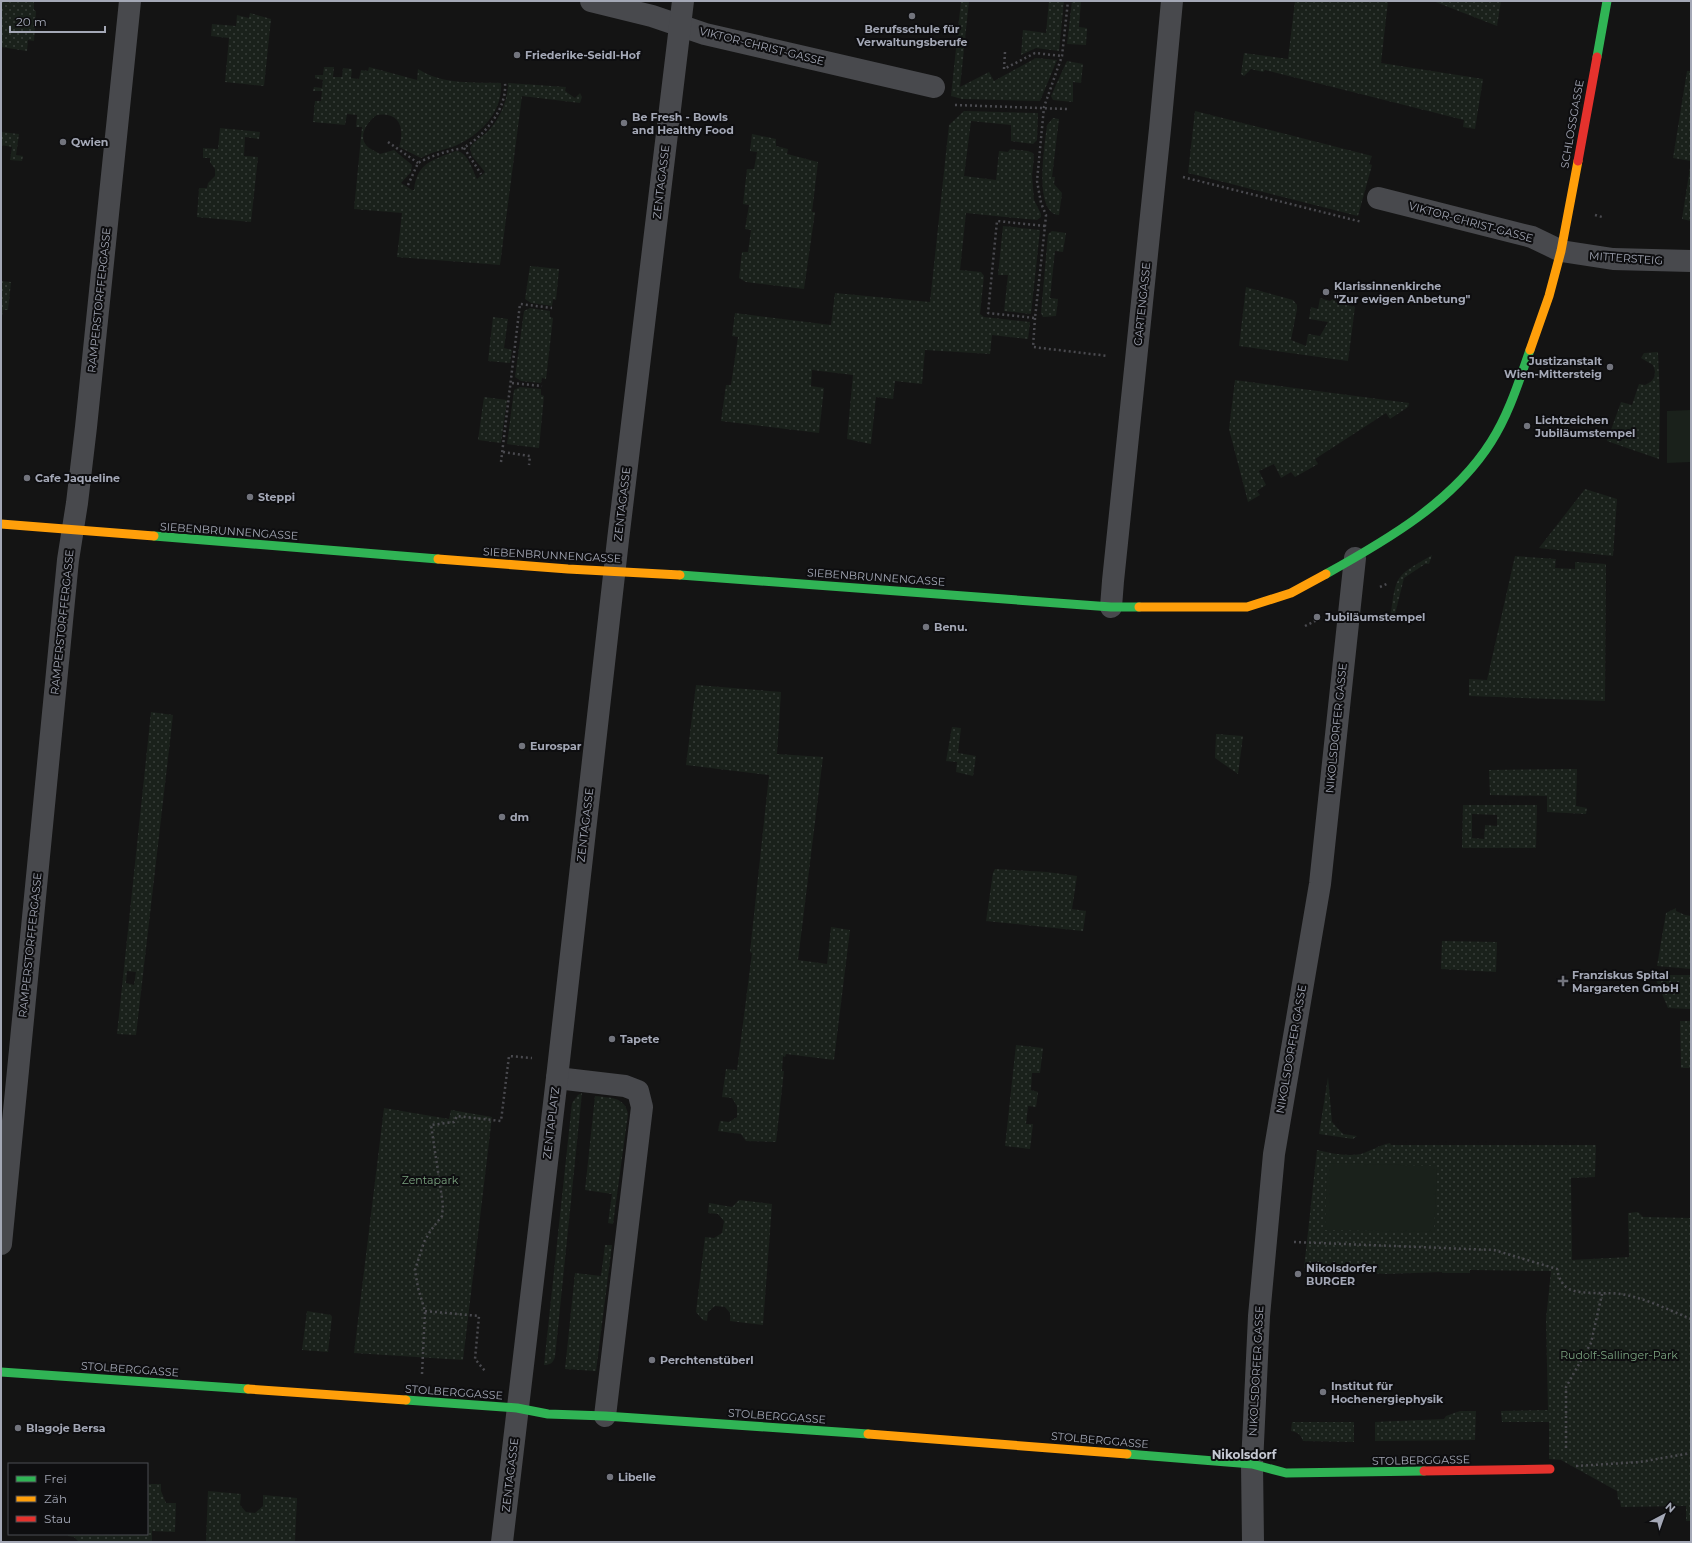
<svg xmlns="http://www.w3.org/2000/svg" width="1692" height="1543" font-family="Montserrat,sans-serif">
<defs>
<pattern id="green-dots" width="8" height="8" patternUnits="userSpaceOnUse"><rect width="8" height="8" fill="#1a211b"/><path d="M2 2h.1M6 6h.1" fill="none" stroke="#383e3a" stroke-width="1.8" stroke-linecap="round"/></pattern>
</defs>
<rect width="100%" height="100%" fill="#141414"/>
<g fill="url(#green-dots)" fill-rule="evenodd">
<polygon points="1,1 34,1 34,10 36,11 34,41 28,40 27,51 1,47"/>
<polygon points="961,1 969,1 960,87 989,72 994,81 1036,58 1057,60 1040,101 962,99 951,96"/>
<polygon points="1049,1 1064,1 1059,51 1036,48 1021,55 1023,30 1046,33"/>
<polygon points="1072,1 1081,1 1079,27 1087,28 1086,45 1067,44"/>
<polygon points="1295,1 1388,1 1381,63 1483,79 1475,129 1463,127 1464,120 1265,70 1263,72 1251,69 1244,76 1241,74 1244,53 1288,59"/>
<polygon points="1433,1 1501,1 1497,26"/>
<polygon points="250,13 271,19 264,86 225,82 229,38 211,36 212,24 236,26 237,15 249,18"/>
<polygon points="1067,61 1083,64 1081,83 1073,82 1073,102 1053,100 1051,96 1065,65"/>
<path d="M324,67H334L333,77H342L343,68L352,69L351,78L359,79L361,70L368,71L369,67L417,80L418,69C443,85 473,82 501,83C503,111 481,135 455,146C444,150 431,152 421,158L399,147C405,129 400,111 377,115C368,121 358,135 366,145C369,149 376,151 380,154L394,150L412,165L411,172L401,183L412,190H414C417,162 433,160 456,151C468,152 472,169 477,179L485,172L472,156L470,148C473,142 480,138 486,133C499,121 508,101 508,83L566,87L565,91L575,98L580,93L582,97L580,103L522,96L500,265L397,257L402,213L354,209L362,127H356L357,115L347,114L345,125L313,122L315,101H321L322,91H313L314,87L322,88L323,80L315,78V75H323Z"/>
<polygon points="1687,71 1691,71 1691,221 1682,219 1691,161 1673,158"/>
<polygon points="964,111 1038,113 1037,140 1033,144 1011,141 1011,125 971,121 964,176 996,180 999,151 1008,152 1010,149 1028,151 1033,153 1034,157 1032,176 1034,200 1041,214 1041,217 1037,220 966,213 960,270 981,272 984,276 980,314 984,317 1030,322 1028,339 992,335 990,354 925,350 922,384 895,381 893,399 876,397 871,444 847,439 853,375 812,370 811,386 824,388 819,433 721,421 726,385 731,385 738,337 732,336 735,313 831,325 835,293 930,302 949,125"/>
<polygon points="1195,111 1372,156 1369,164 1372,165 1358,216 1188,173"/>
<path d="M1053,118L1059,119L1052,177H1055L1054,184L1062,193L1059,215C1033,214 1045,143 1047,125Z"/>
<polygon points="220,128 260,132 259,139 245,137 244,156 258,157 251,222 197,217 199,188 207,188 208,183 215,176 215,169 210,162 210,158 203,158 203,148 218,149"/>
<polygon points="1,132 19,134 16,155 23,156 22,161 10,160 12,147 1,145"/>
<polygon points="752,134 776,139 776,146 788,149 787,154 818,162 812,212 815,212 804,289 746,282 739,278 742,252 748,252 751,230 745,229 749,205 743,204 747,169 754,169 757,152 750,151"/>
<polygon points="1003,226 1040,230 1031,314 1004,311 1008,275 998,275"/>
<polygon points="1052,231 1066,233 1063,252 1055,251 1050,298 1058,299 1056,316 1043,317 1041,313 1048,234"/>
<polygon points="530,266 559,269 556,300 553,299 552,306 531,303 525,299"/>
<polygon points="1,281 11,282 8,310 3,310 2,316 1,316"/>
<polygon points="1246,287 1293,300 1297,305 1297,309 1291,340 1306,346 1308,334 1320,336 1328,322 1309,319 1311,307 1318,309 1320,298 1330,301 1336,297 1335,302 1355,307 1348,361 1239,346"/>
<polygon points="530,308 550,311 550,317 553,318 546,379 542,378 541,383 521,381 515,377 524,311"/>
<polygon points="493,317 508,319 504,348 512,350 510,363 488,361"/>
<path d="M1658,352L1660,399L1659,459L1607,441L1621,402L1632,405L1639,384L1645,385C1655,381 1657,374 1653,365L1641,358L1644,353Z"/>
<polygon points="1235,380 1409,403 1408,407 1390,419 1386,413 1315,459 1318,464 1295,477 1291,472 1281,478 1274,464 1259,471 1266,485 1257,491 1260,495 1248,502 1229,429"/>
<polygon points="520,387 541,389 541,395 544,396 539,448 507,444 514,390"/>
<polygon points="484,397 507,400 501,443 478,440"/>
<polygon points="1585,489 1617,499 1613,556 1539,548"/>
<path d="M1432,555L1429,564H1425L1404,578L1395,614H1391C1396,573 1397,576 1432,555Z"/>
<polygon points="1515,556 1556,559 1555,568 1575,569 1575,562 1606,564 1605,701 1469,696 1469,679 1487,680"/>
<polygon points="696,685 781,692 777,754 823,757 798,960 827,964 831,927 850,930 834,1060 786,1054 785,1057 783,1056 782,1071 784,1071 776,1142 746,1141 741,1134 718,1131 720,1121 729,1122 737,1117 737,1106 732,1098 722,1097 726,1069 737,1070 752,953 750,952 769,775 686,765"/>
<path d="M151,712L173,715L136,1035L117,1034ZM127,971L136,972L134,985L126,983Z"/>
<polygon points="952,727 961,728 958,753 976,756 973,776 956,772 957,762 946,761"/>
<polygon points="1216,734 1243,736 1238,774 1215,758"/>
<polygon points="1577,769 1576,806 1587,808 1586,814 1547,812 1547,796 1490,795 1489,770"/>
<path d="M1463,805H1537L1536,848H1462ZM1472,814L1497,815V826L1485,825L1484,839L1472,838Z"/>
<polygon points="995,869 1047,872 1077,876 1072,909 1086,911 1083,931 986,921 993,873"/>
<polygon points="1676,908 1676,911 1685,915 1691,916 1691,969 1657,966 1666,913"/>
<polygon points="1442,941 1497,942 1496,972 1441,969"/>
<polygon points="1654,975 1691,975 1691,1009 1668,1008"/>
<polygon points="1680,1021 1691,1021 1691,1068 1681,1068"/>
<polygon points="1016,1045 1043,1048 1040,1073 1032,1073 1031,1090 1038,1092 1036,1107 1028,1106 1026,1124 1033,1124 1030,1149 1005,1146"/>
<polygon points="1328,1077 1332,1122 1343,1134 1357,1136 1353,1139 1319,1134"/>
<path d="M582,1093L555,1357C553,1363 550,1365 544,1365L572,1103L578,1095Z"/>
<path d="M595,1096C609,1098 625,1096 628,1114L613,1224L608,1223L612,1194L585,1190Z"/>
<polygon points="384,1108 449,1119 451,1110 492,1117 463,1360 354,1353"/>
<path d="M1390,1143L1391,1145H1596L1595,1177L1571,1178L1572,1260L1629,1257L1628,1213L1638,1212L1643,1217L1691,1218V1521H1686V1506L1621,1507L1620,1500H1618L1617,1491L1561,1460L1549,1459V1422H1502L1501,1411L1548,1410L1546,1319L1551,1271L1470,1270V1273H1442V1272L1386,1274L1304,1268L1317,1150C1331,1153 1346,1157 1361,1154C1371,1151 1379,1145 1390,1143Z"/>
<polygon points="739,1200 772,1204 763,1325 730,1321 730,1313 725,1307 715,1306 708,1312 707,1321 703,1320 696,1312 705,1237 714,1238 722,1233 724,1221 718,1214 708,1213 709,1203 732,1207"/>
<polygon points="605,1245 612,1245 596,1371 565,1369 575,1273 601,1276"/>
<polygon points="307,1311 331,1315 332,1317 328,1352 302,1350"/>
<polygon points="1460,1411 1476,1411 1475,1440 1375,1441 1375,1422 1444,1419 1446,1416"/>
<path d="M1292,1422H1354V1442L1303,1441C1301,1435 1298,1432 1291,1431Z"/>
<polygon points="147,1484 161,1484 161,1491 166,1503 176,1503 175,1532 152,1531 152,1542 79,1542 74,1537 68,1536 68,1534 147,1534"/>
<polygon points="208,1491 241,1494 240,1505 246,1512 255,1513 263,1506 263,1495 297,1498 295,1542 206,1542"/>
</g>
<g fill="#1a211b">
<polygon points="1691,410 1691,462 1667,463 1667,411"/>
<polygon points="1327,1163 1437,1166 1434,1232 1325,1230"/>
</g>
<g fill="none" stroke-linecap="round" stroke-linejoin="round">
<g stroke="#4a4a4f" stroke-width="2.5" stroke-dasharray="2 3" stroke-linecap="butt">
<polyline points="1005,52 1004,69 1035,53 1062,56"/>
<polyline points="955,105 1067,109"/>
<polyline points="388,142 418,163"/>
<polyline points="464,148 481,174"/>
<polyline points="1183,177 1362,222"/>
<path d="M408,185L418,163C429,157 441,153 453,150C457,149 462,149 465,147C486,134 507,108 505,83"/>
<polyline points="1595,215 1602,217"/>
<polyline points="1045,226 997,221 988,313 1035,318 1045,226 1046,215 1041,203 1037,181 1044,107 1062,56 1068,1"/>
<polyline points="1035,318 1033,347 1108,356"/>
<polyline points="512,383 542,386"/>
<polyline points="503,452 530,456 529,465"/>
<polyline points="501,462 520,304 552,308"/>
<polyline points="1380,587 1389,583"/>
<polyline points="1305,626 1321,618"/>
<path d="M1294,1242L1494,1250L1557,1269C1559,1278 1561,1284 1569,1289C1581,1295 1608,1292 1621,1294C1645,1298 1669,1310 1691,1319"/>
<polyline points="425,1311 479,1316 475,1359 485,1371"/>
<polyline points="422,1374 425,1311 418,1288 415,1270 424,1242 431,1230 442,1216 443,1205 431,1125 454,1122 457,1116 501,1121 509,1056 532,1058"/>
<polyline points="1566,1448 1566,1387 1591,1343 1602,1294"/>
<polyline points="1576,1466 1640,1462 1691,1453"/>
</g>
<g stroke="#48494d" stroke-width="22">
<polyline points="591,1 652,16 705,34 934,87"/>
<polyline points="1378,198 1532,237 1561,251 1613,259 1691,261"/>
<polyline points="1111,607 1113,581 1160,129 1172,1"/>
<polyline points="557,1078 625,1086 638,1091 642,1107 605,1416"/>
<polyline points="1,1244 68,560 77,503 86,427 130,1"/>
<polyline points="502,1542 557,1078 618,540 683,1"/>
<polyline points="1253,1542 1252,1464 1259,1316 1274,1154 1320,884 1355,558"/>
</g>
<g stroke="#30b455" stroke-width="9">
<polyline points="1597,57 1607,1"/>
<polyline points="154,536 438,559"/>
<path d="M1326,574C1387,540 1453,502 1491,442C1509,414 1519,381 1530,350"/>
<polyline points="680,575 1111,607 1139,607"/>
<polyline points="1,1372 248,1389"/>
<polyline points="406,1400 517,1408 548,1414 605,1416 868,1434"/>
<polyline points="1127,1454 1252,1464 1286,1473 1424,1471"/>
</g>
<g stroke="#ff9f0a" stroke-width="9">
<polyline points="1530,350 1549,296 1561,251 1578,161"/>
<polyline points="1,524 154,536"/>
<polyline points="438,559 568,569 680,575"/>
<polyline points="1139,607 1247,607 1291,593 1326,574"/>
<polyline points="248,1389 406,1400"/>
<polyline points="868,1434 1127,1454"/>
</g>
<g stroke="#e5322d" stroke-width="9">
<polyline points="1578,161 1597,57"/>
<polyline points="1424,1471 1550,1469"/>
</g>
</g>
<g fill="#72747d" stroke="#0e0e10" stroke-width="1.5">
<circle cx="912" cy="16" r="4"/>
<circle cx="517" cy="55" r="4"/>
<circle cx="624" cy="123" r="4"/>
<circle cx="63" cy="142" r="4"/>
<circle cx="1326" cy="292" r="4"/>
<circle cx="1610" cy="367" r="4"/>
<circle cx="1527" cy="426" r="4"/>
<circle cx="27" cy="478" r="4"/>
<circle cx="250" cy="497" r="4"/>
<circle cx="1317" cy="617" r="4"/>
<circle cx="926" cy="627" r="4"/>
<circle cx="522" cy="746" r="4"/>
<circle cx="502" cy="817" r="4"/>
<path d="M1561 975h4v4h4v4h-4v4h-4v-4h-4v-4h4z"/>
<circle cx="612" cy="1039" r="4"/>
<circle cx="1298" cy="1274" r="4"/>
<circle cx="652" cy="1360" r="4"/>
<circle cx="1323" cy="1392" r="4"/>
<circle cx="18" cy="1428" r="4"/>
<circle cx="610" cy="1477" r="4"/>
</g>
<g text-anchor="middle" stroke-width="4" stroke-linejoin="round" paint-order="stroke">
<g font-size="11" font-weight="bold" fill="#a4a8b6" stroke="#0e0e10" text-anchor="start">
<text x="912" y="33" text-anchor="middle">Berufsschule für<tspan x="912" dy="13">Verwaltungsberufe</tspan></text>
<text x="525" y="59">Friederike-Seidl-Hof</text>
<text x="632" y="121">Be Fresh - Bowls<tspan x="632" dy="13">and Healthy Food</tspan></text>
<text x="71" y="146">Qwien</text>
<text x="1334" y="290">Klarissinnenkirche<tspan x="1334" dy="13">"Zur ewigen Anbetung"</tspan></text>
<text x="1602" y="365" text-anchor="end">Justizanstalt<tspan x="1602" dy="13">Wien-Mittersteig</tspan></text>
<text x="1535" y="424">Lichtzeichen<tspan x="1535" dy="13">Jubiläumstempel</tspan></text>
<text x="35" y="482">Cafe Jaqueline</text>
<text x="258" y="501">Steppi</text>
<text x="1325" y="621">Jubiläumstempel</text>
<text x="934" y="631">Benu.</text>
<text x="530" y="750">Eurospar</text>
<text x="510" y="821">dm</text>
<text x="1572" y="979">Franziskus Spital<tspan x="1572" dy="13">Margareten GmbH</tspan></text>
<text x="620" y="1043">Tapete</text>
<text x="1306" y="1272">Nikolsdorfer<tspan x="1306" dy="13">BURGER</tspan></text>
<text x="660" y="1364">Perchtenstüberl</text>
<text x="1331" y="1390">Institut für<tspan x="1331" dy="13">Hochenergiephysik</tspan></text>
<text x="26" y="1432">Blagoje Bersa</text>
<text x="618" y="1481">Libelle</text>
</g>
<g font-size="11" fill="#a4a8b6" stroke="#0e0e10">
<text transform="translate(762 46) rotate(14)" y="4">VIKTOR-CHRIST-GASSE</text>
<text transform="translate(1572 124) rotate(-80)" y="4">SCHLOSSGASSE</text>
<text transform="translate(661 182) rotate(-83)" y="4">ZENTAGASSE</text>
<text transform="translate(1471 222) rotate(15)" y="4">VIKTOR-CHRIST-GASSE</text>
<text transform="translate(1626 258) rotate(4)" y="4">MITTERSTEIG</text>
<text transform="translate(99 300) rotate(-84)" y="4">RAMPERSTORFFERGASSE</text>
<text transform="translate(1142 304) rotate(-84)" y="4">GARTENGASSE</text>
<text transform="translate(622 504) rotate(-83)" y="4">ZENTAGASSE</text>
<text transform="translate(229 531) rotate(4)" y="4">SIEBENBRUNNENGASSE</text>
<text transform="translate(552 555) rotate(3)" y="4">SIEBENBRUNNENGASSE</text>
<text transform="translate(876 577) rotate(4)" y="4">SIEBENBRUNNENGASSE</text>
<text transform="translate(62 622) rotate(-84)" y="4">RAMPERSTORFFERGASSE</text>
<text transform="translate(1336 728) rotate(-84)" y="4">NIKOLSDORFER GASSE</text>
<text transform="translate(585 825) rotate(-83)" y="4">ZENTAGASSE</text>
<text transform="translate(30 945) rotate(-84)" y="4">RAMPERSTORFFERGASSE</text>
<text transform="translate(1291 1049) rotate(-80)" y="4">NIKOLSDORFER GASSE</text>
<text transform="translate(551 1123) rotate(-83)" y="4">ZENTAPLATZ</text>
<text transform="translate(130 1369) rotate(4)" y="4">STOLBERGGASSE</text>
<text transform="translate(1256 1371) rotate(-87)" y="4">NIKOLSDORFER GASSE</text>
<text transform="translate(454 1392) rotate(4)" y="4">STOLBERGGASSE</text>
<text transform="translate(777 1416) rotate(4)" y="4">STOLBERGGASSE</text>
<text transform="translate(1100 1440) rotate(5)" y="4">STOLBERGGASSE</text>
<text transform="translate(1421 1460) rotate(-1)" y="4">STOLBERGGASSE</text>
<text transform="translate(510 1475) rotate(-83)" y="4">ZENTAGASSE</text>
</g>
<g font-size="11" fill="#7aa27f" stroke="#0e0e10">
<text x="430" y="1184">Zentapark</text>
<text x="1619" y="1359">Rudolf-Sallinger-Park</text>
</g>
<g font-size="12" font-weight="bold" fill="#c5c8d2" stroke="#0e0e10">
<text x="1244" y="1459">Nikolsdorf</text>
</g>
</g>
<rect width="1692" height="1543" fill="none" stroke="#a4a8b6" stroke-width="4"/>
<rect x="8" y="1463" width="140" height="72" fill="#0e0e10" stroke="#4a4c52"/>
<rect x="16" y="1476" width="20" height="6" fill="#30b455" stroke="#4a4c52"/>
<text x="44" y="1483" font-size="12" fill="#a4a8b6">Frei</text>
<rect x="16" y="1496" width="20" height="6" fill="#ff9f0a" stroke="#4a4c52"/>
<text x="44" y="1503" font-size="12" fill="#a4a8b6">Zäh</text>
<rect x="16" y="1516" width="20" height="6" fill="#e5322d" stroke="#4a4c52"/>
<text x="44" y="1523" font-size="12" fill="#a4a8b6">Stau</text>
<g transform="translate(1664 1515) rotate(41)" stroke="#0e0e10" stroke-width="3" paint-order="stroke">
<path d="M0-3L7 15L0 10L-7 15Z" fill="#a4a8b6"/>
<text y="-6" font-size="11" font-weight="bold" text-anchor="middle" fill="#a4a8b6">N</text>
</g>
<path d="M10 26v6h95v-6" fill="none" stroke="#a4a8b6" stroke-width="2"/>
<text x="16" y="26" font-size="12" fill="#a4a8b6" stroke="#0e0e10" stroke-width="3" paint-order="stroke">20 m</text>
</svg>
